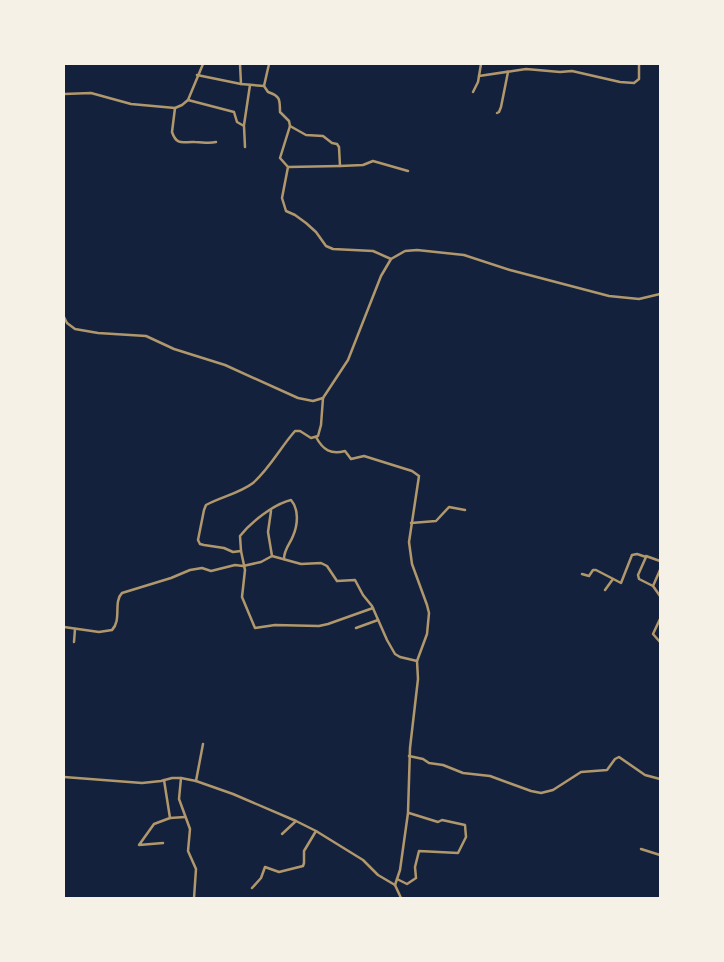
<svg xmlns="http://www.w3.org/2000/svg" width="724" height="962" font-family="'IBM Plex Serif',serif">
<rect width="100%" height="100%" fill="#14213d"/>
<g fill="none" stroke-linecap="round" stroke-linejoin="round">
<g stroke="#b1986c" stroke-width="2.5">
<polyline points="240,64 241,84"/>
<path d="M197,75L241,84L264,86L268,92C280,96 280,99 280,112L289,121L290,126L306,135L323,136L332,143L337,144L339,147L340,166L363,165L373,161L408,171"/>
<polyline points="479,76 526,69 560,72 572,71 620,82 634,83 639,79 639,64"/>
<polyline points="264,86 269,64"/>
<polyline points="473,92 478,82 481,64"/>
<polyline points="64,94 91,93 131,104 175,108 182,105 188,100 203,64"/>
<polyline points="188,100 234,112 237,122 244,126 245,147"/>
<path d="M175,108L172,132C177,147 184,141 195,142C203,142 208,144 216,142"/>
<polyline points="497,113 499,112 501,107 508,72"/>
<polyline points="244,125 250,85"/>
<polyline points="290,126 280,158 288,167 282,198 286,211 295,215 306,223 316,232 326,246 333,249 373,251 391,259"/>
<polyline points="288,167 340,166"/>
<polyline points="64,317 67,323 75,329 98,333 146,336 174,349 225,365 298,398 313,401 323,398 348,360 381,276 391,259 405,251 417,250 464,255 510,270 609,296 639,299 660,294"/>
<path d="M323,398L321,425L318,436L311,438L300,431H295C280,448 270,468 253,483C240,493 221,497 206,505L204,510L198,540L200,544L204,545L224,548L233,552L241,551L245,570L242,597L255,628L275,625L319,626L328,624L373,608"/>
<path d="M316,437C323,450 331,455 345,451L351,459L364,456L412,471L419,476L409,542L412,564L427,605L429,613L427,634L417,661L418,679L410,748L408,813L400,870L395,885"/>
<polyline points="271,511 268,532 272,556"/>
<polyline points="411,523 436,521 449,507 465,510"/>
<path d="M241,551L240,536C251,522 274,504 291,500C299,509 298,525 293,536C290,544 284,549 284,559"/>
<polyline points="646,556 660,561"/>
<polyline points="660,570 653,586 660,596"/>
<polyline points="582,574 589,576 593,570 596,570 621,583 632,555 637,554 646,557 638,575 639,579 653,586"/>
<polyline points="605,590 613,579"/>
<polyline points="660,619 653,634 660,642"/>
<path d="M64,627L99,632L112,630C122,620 113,602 122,593L171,578L190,570L202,568L211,571L235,565L243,566L261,562L272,556L301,564L321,563L327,566L337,581L355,580L363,595L372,606L387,640L395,654L400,657L417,661"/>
<polyline points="356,628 378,620"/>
<polyline points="74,642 75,629"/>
<polyline points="409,756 423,759 429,763 443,765 463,773 490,776 531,791 541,793 553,790 581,772 607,770 615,759 619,757 645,775 660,779"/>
<polyline points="64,777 142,783 161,781 172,778 181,778 196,781 233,794 296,821 316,831 363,860 378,875 395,885 401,898"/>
<polyline points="181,778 179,799 190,829 188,851 196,869 194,898"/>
<polyline points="196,781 203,744"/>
<polyline points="170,818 185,817"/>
<polyline points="282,834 296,821"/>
<polyline points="163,843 139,845 154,824 170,818 164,780"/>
<polyline points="641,849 660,855"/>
<polyline points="397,879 407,884 416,878 415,867 419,851 458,853 466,837 465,825 442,820 438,822 409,813"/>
<polyline points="252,888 261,878 265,867 279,872 303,866 304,863 304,851 316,831"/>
</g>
</g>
<rect width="724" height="962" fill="none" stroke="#f6f1e7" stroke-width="130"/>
</svg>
